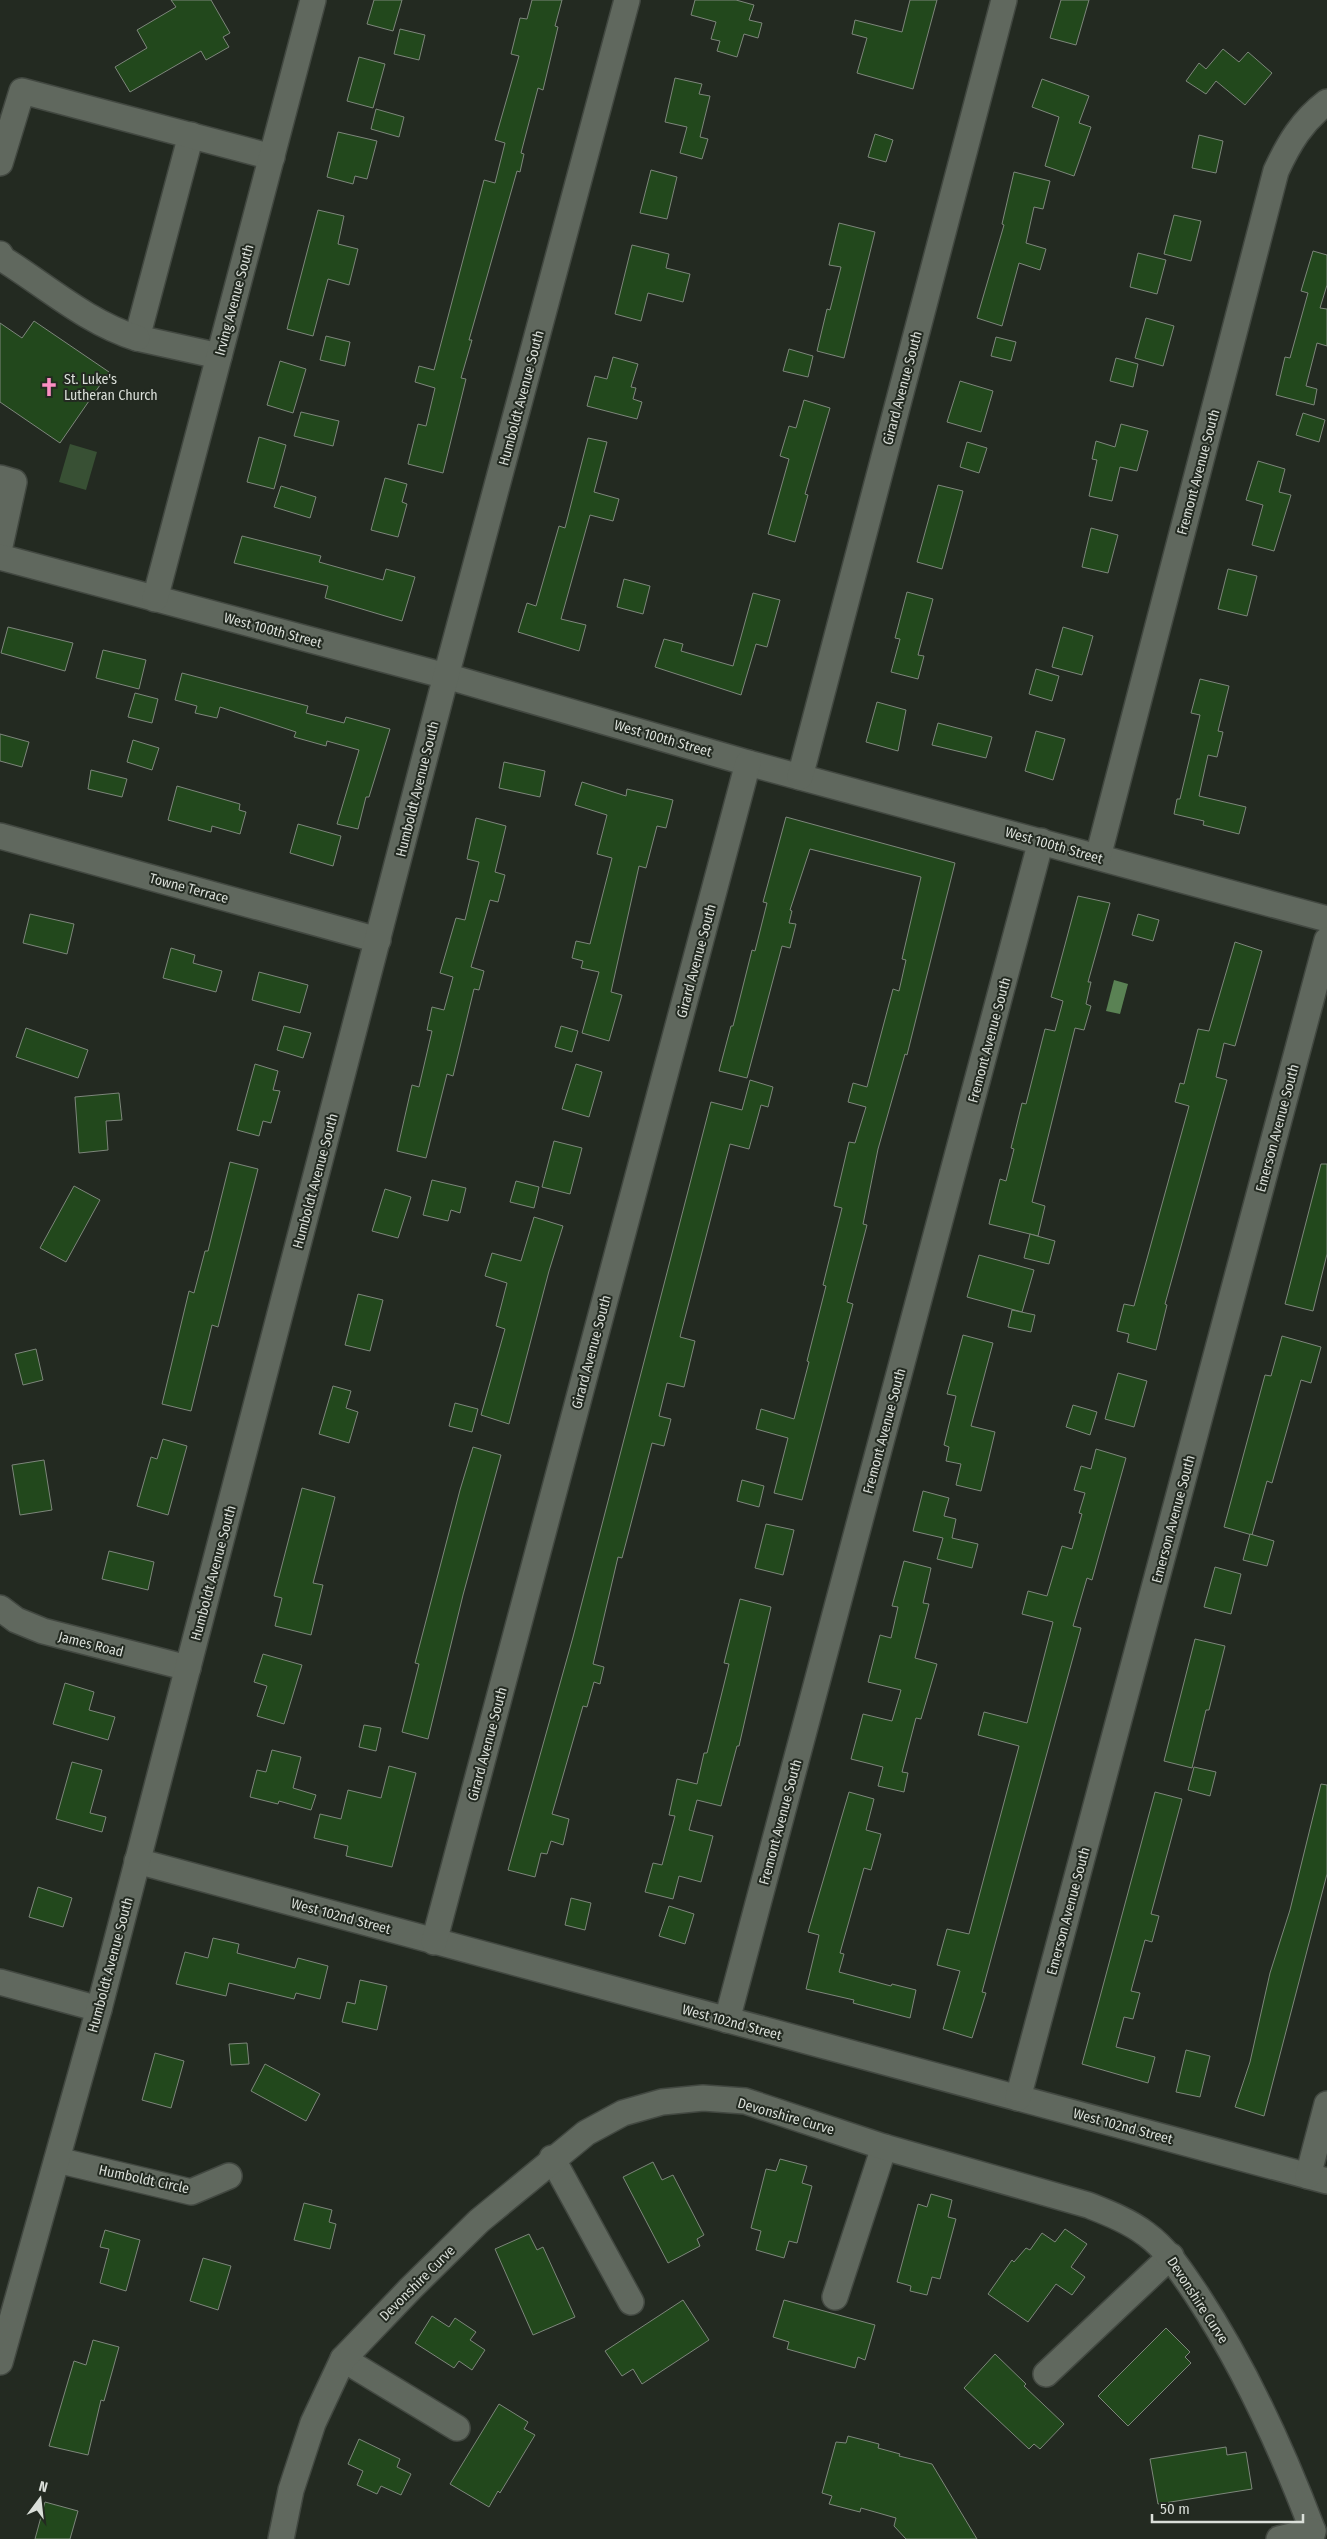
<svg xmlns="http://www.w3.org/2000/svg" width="1327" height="2539" font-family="'Fira Sans Condensed',sans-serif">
<rect width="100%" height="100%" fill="#232a21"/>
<polygon fill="#385034" points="70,444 97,452 86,490 59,482"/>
<polygon fill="#5a8254" points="1114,980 1128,984 1120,1014 1106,1011"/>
<g fill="#22481c" stroke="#7d867b">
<polygon points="171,0 211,0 230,33 223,37 229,47 206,60 201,51 130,92 115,67 147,48 137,30 176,7"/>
<polygon points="374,0 402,0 393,31 367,24"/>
<polygon points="532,0 562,0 555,26 558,27 543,90 538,88 521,153 524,154 520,172 517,171 469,340 472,340 461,378 466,379 443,473 408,464 418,424 426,426 435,388 415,382 419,366 434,370 484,180 495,183 505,143 495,140 519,56 511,54 520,18 527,19"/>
<polygon points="695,0 736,0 754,5 749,20 762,23 758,38 744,34 737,57 717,51 720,41 711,39 716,22 691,15"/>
<polygon points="910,0 937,0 913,89 857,73 867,38 852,34 855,20 902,32"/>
<polygon points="1061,0 1089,0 1076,45 1050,38"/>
<polygon points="400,29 425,35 419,60 394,54"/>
<polygon points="1223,49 1239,62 1248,52 1272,73 1245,105 1216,81 1206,94 1186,81 1199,63 1206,69"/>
<polygon points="359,57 385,64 373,108 347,101"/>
<polygon points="675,78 702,84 699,94 710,96 700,137 708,139 702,159 680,153 687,127 665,122"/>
<polygon points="1042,79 1089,96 1079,123 1091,127 1074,176 1045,166 1059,117 1032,107"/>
<polygon points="376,109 404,117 399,137 371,129"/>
<polygon points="338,132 377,141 367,179 355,176 353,184 327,177"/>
<polygon points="875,134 893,140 886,162 868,157"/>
<polygon points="1199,135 1223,141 1216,173 1192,168"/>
<polygon points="651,170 677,177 667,219 640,213"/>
<polygon points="1014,172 1050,181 1043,209 1034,207 1026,243 1046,249 1040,270 1019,263 1002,326 977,318 1004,225 1002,224"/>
<polygon points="318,210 344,216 338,244 358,249 349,285 328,279 313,336 287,329"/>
<polygon points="1174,215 1201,221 1191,261 1164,254"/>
<polygon points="839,223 875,232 844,358 817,351 827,309 830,310 841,267 829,265"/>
<polygon points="632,245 669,254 666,268 690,274 683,302 648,293 641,321 615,314"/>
<polygon points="1313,251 1327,255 1327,285 1320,308 1327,309 1327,346 1317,343 1306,386 1317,389 1314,405 1276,395 1285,357 1290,358 1308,293 1301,291"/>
<polygon points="1138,253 1166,260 1157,294 1130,287"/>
<polygon points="1146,318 1174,326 1163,366 1135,358"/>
<polygon points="34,321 109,372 60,443 0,402 0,323 22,338"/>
<polygon points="326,336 350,342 345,366 320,360"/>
<polygon points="996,337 1016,342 1011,361 991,356"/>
<polygon points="789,349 813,356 808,377 783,371"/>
<polygon points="613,357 638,364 631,387 636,388 633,399 642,402 637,419 587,406 595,376 607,379"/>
<polygon points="1116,358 1138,364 1133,387 1110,381"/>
<polygon points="280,361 306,369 293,413 267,405"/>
<polygon points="960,381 993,391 981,432 947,422"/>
<polygon points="804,400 830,408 805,494 808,495 795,542 768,534 789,459 780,456 789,426 796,428"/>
<polygon points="301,412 339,421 333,446 294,436"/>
<polygon points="1303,413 1325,420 1319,442 1296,435"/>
<polygon points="1121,424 1148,431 1137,471 1120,467 1112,501 1089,496 1097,460 1092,459 1096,441 1115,447"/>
<polygon points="259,437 286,445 274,489 247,482"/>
<polygon points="588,438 607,442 594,492 619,499 613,521 590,515 561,619 586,625 579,651 518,632 527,603 536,606 559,526 565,528"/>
<polygon points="967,442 987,448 979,473 960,467"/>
<polygon points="1258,461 1285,469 1279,492 1291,495 1274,551 1252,545 1263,505 1246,500"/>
<polygon points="385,478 407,484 402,502 407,504 398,537 371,530"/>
<polygon points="938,485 963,491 942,569 917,562"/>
<polygon points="281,486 316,497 310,518 274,507"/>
<polygon points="1091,528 1118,535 1108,573 1082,567"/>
<polygon points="242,536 321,556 319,562 383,580 386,569 415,577 402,621 325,598 328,586 234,563"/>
<polygon points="1228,569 1257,576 1247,616 1218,609"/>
<polygon points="624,579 650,586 643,614 617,607"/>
<polygon points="907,592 933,599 918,655 924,656 918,679 891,672 900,639 895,638"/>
<polygon points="753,593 780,600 767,647 756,644 741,695 655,667 664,639 683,644 681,651 733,666"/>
<polygon points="8,627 73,643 65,671 1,653"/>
<polygon points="1063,627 1093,636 1082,675 1052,667"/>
<polygon points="103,650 146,660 139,689 96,678"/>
<polygon points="1036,669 1059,676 1052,701 1029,694"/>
<polygon points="182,673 308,706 306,713 344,723 346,717 390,729 369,797 366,797 358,829 337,824 359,750 327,741 326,746 294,737 296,732 220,707 217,718 195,713 197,706 175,700"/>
<polygon points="1200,679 1229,686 1218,731 1223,732 1217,757 1208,755 1199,796 1246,807 1239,834 1203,825 1204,821 1174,814 1177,799 1180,799 1200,715 1191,713"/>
<polygon points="135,693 158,699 152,723 128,717"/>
<polygon points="877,702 906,710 898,751 866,742"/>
<polygon points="938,723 992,737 986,758 932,745"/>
<polygon points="1036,731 1065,739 1053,780 1025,771"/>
<polygon points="0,734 29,742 22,767 0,761"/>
<polygon points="133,740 159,748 152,770 127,762"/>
<polygon points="504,762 545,771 540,797 499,788"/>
<polygon points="91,770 127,779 122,797 88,789"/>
<polygon points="582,782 626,796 627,789 673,800 666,828 657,826 646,868 639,866 611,992 622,995 609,1041 582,1033 599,972 581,968 583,961 572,958 576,941 590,944 612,858 597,854 607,815 575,805"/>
<polygon points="177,786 240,804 239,810 246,812 240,834 212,826 211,832 168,820"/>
<polygon points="786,817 955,863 907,1055 905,1054 878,1149 863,1224 867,1225 847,1302 853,1304 802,1500 774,1493 788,1438 756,1429 761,1409 794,1419 809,1362 807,1361 826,1286 823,1285 842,1208 834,1206 849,1142 855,1143 866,1107 848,1102 853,1083 867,1087 893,989 899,991 906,960 902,959 921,877 810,849 790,910 792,911 789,923 796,924 790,948 782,946 747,1078 719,1071 731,1026 733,1026 752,950 755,951 767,903 763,902"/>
<polygon points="476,818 506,826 495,872 505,875 498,902 490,900 471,967 484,971 479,990 474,989 453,1076 447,1074 426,1158 397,1151 412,1085 419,1087 432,1031 427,1030 432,1007 444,1010 453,977 440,973 456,918 465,920 479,862 467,859"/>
<polygon points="298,824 341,836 333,866 290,853"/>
<polygon points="1078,896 1110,903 1088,982 1091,982 1086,1004 1091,1006 1084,1030 1075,1028 1032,1202 1045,1206 1038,1236 989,1224 1000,1179 1006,1181 1014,1149 1011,1148 1022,1103 1026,1104 1045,1029 1055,1031 1063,1001 1051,997"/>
<polygon points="30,914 74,924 67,954 23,943"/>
<polygon points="1138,914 1159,920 1153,941 1132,935"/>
<polygon points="1235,942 1262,951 1235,1046 1224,1043 1216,1077 1227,1080 1165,1304 1167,1305 1156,1350 1127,1342 1129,1334 1117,1331 1124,1304 1134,1306 1189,1106 1175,1102 1180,1083 1184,1084 1198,1029 1209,1031"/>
<polygon points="171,948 195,955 193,963 222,971 216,992 163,978"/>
<polygon points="259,972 308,985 300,1013 252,1000"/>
<polygon points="284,1026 311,1033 303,1058 277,1050"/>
<polygon points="561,1026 578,1031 572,1052 555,1047"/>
<polygon points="26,1028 88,1050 78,1078 16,1057"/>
<polygon points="255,1064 278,1071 273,1090 280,1091 271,1123 263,1121 259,1136 237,1130"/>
<polygon points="576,1064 602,1072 589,1117 562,1109"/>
<polygon points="750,1080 773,1087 768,1107 761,1105 749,1149 730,1144 680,1337 695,1341 684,1387 667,1383 659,1416 671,1419 664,1446 652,1443 622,1558 618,1557 593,1664 604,1667 600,1684 594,1682 587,1707 583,1706 552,1814 569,1819 563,1845 551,1841 547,1854 541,1853 535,1877 508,1870 573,1637 711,1102 742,1110"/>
<polygon points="119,1093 122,1120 106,1121 108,1150 79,1153 75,1097"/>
<polygon points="554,1141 582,1148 570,1194 542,1187"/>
<polygon points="230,1162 258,1169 218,1327 212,1325 191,1411 162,1404 189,1291 194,1293 205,1251 208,1251"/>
<polygon points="1321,1164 1327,1164 1327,1254 1313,1311 1285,1304"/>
<polygon points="432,1180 466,1188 460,1213 451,1210 448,1221 423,1215"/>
<polygon points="516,1181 539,1187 534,1208 510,1202"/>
<polygon points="74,1186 100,1200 66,1262 40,1248"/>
<polygon points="385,1189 411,1197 398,1238 372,1231"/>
<polygon points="534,1217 563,1226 549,1271 509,1424 481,1415 505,1329 496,1326 507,1283 485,1276 492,1253 521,1261"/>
<polygon points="1030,1234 1055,1241 1049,1264 1024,1258"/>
<polygon points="979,1255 1034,1270 1022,1312 967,1297"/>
<polygon points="358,1294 383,1300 370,1351 345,1345"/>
<polygon points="1012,1310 1035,1315 1031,1332 1008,1327"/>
<polygon points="963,1335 993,1343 971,1426 995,1432 981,1491 956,1485 961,1464 946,1461 949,1447 944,1445 956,1396 947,1394"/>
<polygon points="1282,1336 1321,1347 1311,1383 1301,1380 1272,1483 1267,1481 1252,1535 1224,1527 1265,1375 1271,1376"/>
<polygon points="36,1349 43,1380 23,1385 15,1354"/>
<polygon points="1118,1373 1147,1381 1134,1427 1105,1419"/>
<polygon points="333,1386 351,1391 346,1408 358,1412 349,1443 319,1434"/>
<polygon points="455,1403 478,1409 472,1432 449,1426"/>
<polygon points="1073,1405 1097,1412 1090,1435 1066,1427"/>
<polygon points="163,1439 187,1446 168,1515 137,1506 151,1457 157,1459"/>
<polygon points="473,1447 501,1455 463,1595 428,1739 402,1732 419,1664 415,1663 460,1490"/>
<polygon points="1096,1449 1126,1458 1092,1580 1087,1578 1073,1626 1081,1628 982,1992 986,1993 972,2038 943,2029 960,1971 937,1965 947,1929 969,1934 1019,1746 978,1735 984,1712 1027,1723 1053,1622 1022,1614 1028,1591 1047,1596 1062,1546 1072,1549 1082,1514 1079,1513 1085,1493 1074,1490 1081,1466 1091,1469"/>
<polygon points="44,1460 52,1510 20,1515 12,1465"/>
<polygon points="742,1480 764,1486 759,1507 737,1501"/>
<polygon points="302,1488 335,1497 313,1583 323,1585 311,1635 275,1626 282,1598 274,1596"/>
<polygon points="923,1491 949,1498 944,1516 956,1519 952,1538 978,1544 972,1568 937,1559 943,1538 913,1531"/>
<polygon points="766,1524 794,1530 783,1575 755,1568"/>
<polygon points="1250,1534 1274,1541 1267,1566 1243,1560"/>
<polygon points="109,1551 154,1562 148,1590 102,1579"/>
<polygon points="904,1561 931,1568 923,1603 929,1604 915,1658 937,1664 921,1719 916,1718 902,1772 908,1773 904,1792 878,1786 883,1767 851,1759 863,1714 892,1721 901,1690 868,1682 880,1635 891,1638 898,1607 892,1606"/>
<polygon points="1215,1567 1241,1574 1231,1614 1204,1607"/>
<polygon points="740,1599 771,1607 739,1746 737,1746 721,1806 697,1800 689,1830 713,1836 701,1882 679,1876 673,1899 645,1892 653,1863 662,1865 675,1816 669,1815 677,1779 697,1784 704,1753 707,1753 729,1664 724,1663"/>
<polygon points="1195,1639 1225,1646 1209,1710 1206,1710 1192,1768 1164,1761"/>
<polygon points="263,1654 302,1665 284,1724 257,1716 267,1686 254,1682"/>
<polygon points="65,1683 94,1692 89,1710 115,1717 108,1740 53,1724"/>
<polygon points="364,1725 381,1728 376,1751 359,1747"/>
<polygon points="272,1750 301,1757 293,1788 316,1795 311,1810 279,1801 278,1804 250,1797 257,1770 266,1772"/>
<polygon points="72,1762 102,1770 90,1813 106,1817 102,1832 56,1819"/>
<polygon points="389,1766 416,1773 392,1867 346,1856 348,1846 314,1838 320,1814 341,1819 348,1790 381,1798"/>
<polygon points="1194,1767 1216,1772 1210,1796 1188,1790"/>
<polygon points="1321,1784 1327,1785 1327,1874 1264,2116 1235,2107 1250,2062 1270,1973 1290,1910"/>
<polygon points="849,1792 874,1799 866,1830 881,1834 871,1870 864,1868 840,1953 844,1954 839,1972 891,1986 892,1984 916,1990 910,2018 853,2003 854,2000 806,1989 819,1935 808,1932"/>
<polygon points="1155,1792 1182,1799 1151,1914 1159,1916 1152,1942 1145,1940 1131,1991 1140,1993 1133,2019 1124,2017 1116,2047 1155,2057 1148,2083 1082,2064"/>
<polygon points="38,1887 72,1898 63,1927 29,1917"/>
<polygon points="571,1898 591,1903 585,1930 565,1925"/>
<polygon points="669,1906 694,1914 685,1944 659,1936"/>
<polygon points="213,1938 239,1944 237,1953 295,1968 298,1958 328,1966 320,1999 296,1993 294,1999 229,1983 226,1996 176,1984 185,1952 208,1958"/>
<polygon points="360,1980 387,1986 377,2030 342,2022 347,2002 355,2004"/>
<polygon points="247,2043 249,2064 231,2065 229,2044"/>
<polygon points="1186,2050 1210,2056 1200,2097 1176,2092"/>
<polygon points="155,2053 184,2061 171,2108 142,2100"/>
<polygon points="265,2064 320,2094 306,2121 251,2091"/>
<polygon points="780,2159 807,2166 802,2183 812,2186 797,2243 789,2241 784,2258 756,2250 761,2231 751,2228 766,2169 776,2171"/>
<polygon points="653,2162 662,2180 673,2175 704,2235 697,2239 700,2246 668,2263 623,2177"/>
<polygon points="931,2194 952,2200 948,2217 956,2219 940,2279 932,2277 927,2295 910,2291 911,2286 897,2282 918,2204 927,2207"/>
<polygon points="304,2203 332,2210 329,2222 336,2224 330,2249 294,2240"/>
<polygon points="1065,2229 1087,2244 1071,2267 1085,2277 1072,2295 1056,2284 1028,2322 988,2294 1012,2260 1014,2262 1026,2248 1030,2250 1042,2233 1055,2242"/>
<polygon points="105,2230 140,2240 126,2291 100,2283 109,2249 100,2247"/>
<polygon points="529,2234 537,2250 543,2247 575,2317 533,2335 495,2249"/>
<polygon points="203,2258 231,2266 218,2310 190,2301"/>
<polygon points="683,2300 709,2340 642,2384 633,2369 622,2376 605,2351"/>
<polygon points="784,2300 875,2325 865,2360 858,2357 855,2368 787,2349 789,2342 773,2337"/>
<polygon points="432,2316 449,2327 455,2318 476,2332 470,2340 485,2350 472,2370 459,2361 454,2368 415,2343"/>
<polygon points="1166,2328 1190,2352 1185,2357 1191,2363 1128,2426 1098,2396"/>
<polygon points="93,2340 119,2347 104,2401 101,2400 88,2455 49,2446 74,2361 86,2365"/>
<polygon points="995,2354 1026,2384 1024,2386 1064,2424 1040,2449 1034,2444 1029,2449 964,2388"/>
<polygon points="499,2404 528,2422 524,2429 535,2435 500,2493 498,2491 489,2507 450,2484"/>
<polygon points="848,2436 879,2444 878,2448 900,2454 899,2456 932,2464 977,2539 906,2539 894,2526 896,2518 861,2508 860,2512 829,2504 832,2496 822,2493 836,2442 846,2443"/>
<polygon points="359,2439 400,2459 397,2467 411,2474 401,2495 381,2486 377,2494 357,2485 363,2471 348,2464"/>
<polygon points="1226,2447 1227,2455 1246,2452 1252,2489 1158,2504 1150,2459"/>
<polygon points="45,2502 78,2511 70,2539 35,2539"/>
</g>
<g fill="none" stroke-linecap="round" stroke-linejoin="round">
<g stroke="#424841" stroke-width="28">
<g id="minor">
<polyline points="191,135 137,338 219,356"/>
<polyline points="0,163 22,91 272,157"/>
<path d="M0,254L3,259C46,286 88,323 137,338"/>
<polyline points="0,478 14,482 0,546"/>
<polyline points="0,557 446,676 748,763 1327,919"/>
<polyline points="155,599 313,0"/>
<polyline points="800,777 1004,0"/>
<polyline points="0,836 378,940"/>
<path d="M1098,857L1276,171C1289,143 1302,121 1327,102"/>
<polyline points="0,1608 16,1620 43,1631 188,1668"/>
<polyline points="137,1861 1327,2181"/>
<polyline points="434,1942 748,763"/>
<polyline points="0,1982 99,2009"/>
<polyline points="727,2020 1041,841"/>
<polyline points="1018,2098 1327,940"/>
<polyline points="552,2158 631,2302"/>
<polyline points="57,2160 191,2192 229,2176"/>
<polyline points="1308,2176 1327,2104"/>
<polyline points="835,2297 884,2147"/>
<polyline points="343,2359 457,2428"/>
<polyline points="0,2362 99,2009 446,676 627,0"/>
<polyline points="1046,2374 1171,2256"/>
<path d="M281,2539L291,2490L313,2423L343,2359L410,2289L479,2221L586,2133L623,2113L662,2102L703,2098L745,2101L884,2147L1088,2205C1108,2213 1129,2221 1146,2234C1168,2250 1182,2273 1197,2295C1245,2368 1282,2449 1313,2531L1311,2539"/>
<polyline points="1279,2539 1313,2531"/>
</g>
</g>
<use href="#minor" stroke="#60685e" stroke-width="25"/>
</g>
<defs>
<g id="church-bare" transform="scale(1.5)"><path d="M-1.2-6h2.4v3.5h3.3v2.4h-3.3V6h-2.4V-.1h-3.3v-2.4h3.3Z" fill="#fc8fc3" stroke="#232a21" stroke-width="2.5" paint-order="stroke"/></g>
</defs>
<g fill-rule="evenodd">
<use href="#church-bare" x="49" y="387"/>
</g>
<g text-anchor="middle" stroke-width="4" stroke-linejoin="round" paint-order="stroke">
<g font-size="14" fill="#dadfd9" stroke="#232a21">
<text transform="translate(234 300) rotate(-75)" y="5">Irving Avenue South</text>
<text transform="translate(902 388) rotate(-75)" y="5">Girard Avenue South</text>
<text transform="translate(521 398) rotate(-75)" y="5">Humboldt Avenue South</text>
<text transform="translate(1198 472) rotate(-75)" y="5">Fremont Avenue South</text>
<text transform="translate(273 630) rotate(15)" y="5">West 100th Street</text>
<text transform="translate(663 738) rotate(16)" y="5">West 100th Street</text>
<text transform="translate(417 789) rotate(-76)" y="5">Humboldt Avenue South</text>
<text transform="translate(1054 845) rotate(16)" y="5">West 100th Street</text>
<text transform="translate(189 888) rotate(15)" y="5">Towne Terrace</text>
<text transform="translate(696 961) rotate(-75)" y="5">Girard Avenue South</text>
<text transform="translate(989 1040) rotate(-75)" y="5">Fremont Avenue South</text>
<text transform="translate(1277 1128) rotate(-75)" y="5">Emerson Avenue South</text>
<text transform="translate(315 1181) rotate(-75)" y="5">Humboldt Avenue South</text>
<text transform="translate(591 1352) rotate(-75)" y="5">Girard Avenue South</text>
<text transform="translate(884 1431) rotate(-75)" y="5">Fremont Avenue South</text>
<text transform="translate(1173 1519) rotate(-75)" y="5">Emerson Avenue South</text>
<text transform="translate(213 1573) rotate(-75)" y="5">Humboldt Avenue South</text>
<text transform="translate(91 1644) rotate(14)" y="5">James Road</text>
<text transform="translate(487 1744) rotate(-75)" y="5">Girard Avenue South</text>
<text transform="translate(780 1822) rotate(-75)" y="5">Fremont Avenue South</text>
<text transform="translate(1068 1911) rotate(-75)" y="5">Emerson Avenue South</text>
<text transform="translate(341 1916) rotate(15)" y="5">West 102nd Street</text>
<text transform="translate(110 1965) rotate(-75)" y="5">Humboldt Avenue South</text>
<text transform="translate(732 2022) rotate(15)" y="5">West 102nd Street</text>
<text transform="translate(786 2116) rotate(16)" y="5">Devonshire Curve</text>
<text transform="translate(1123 2126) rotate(15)" y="5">West 102nd Street</text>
<text transform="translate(144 2179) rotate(12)" y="5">Humboldt Circle</text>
<text transform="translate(417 2283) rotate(-45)" y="5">Devonshire Curve</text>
<text transform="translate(1198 2300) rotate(57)" y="5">Devonshire Curve</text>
</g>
<g font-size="14" fill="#dadfd9" stroke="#232a21" text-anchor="start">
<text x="64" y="384">St. Luke's<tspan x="64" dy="16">Lutheran Church</tspan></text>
</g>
</g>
<g transform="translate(40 2499) rotate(15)" stroke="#232a21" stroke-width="4" paint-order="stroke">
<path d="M0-4L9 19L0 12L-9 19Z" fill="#dadfd9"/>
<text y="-8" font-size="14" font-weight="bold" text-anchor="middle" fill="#dadfd9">N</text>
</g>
<path d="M1152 2514v8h151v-8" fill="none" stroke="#dadfd9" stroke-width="2.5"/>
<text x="1160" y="2514" font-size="15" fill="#dadfd9" stroke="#232a21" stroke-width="4" paint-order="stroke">50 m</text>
</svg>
